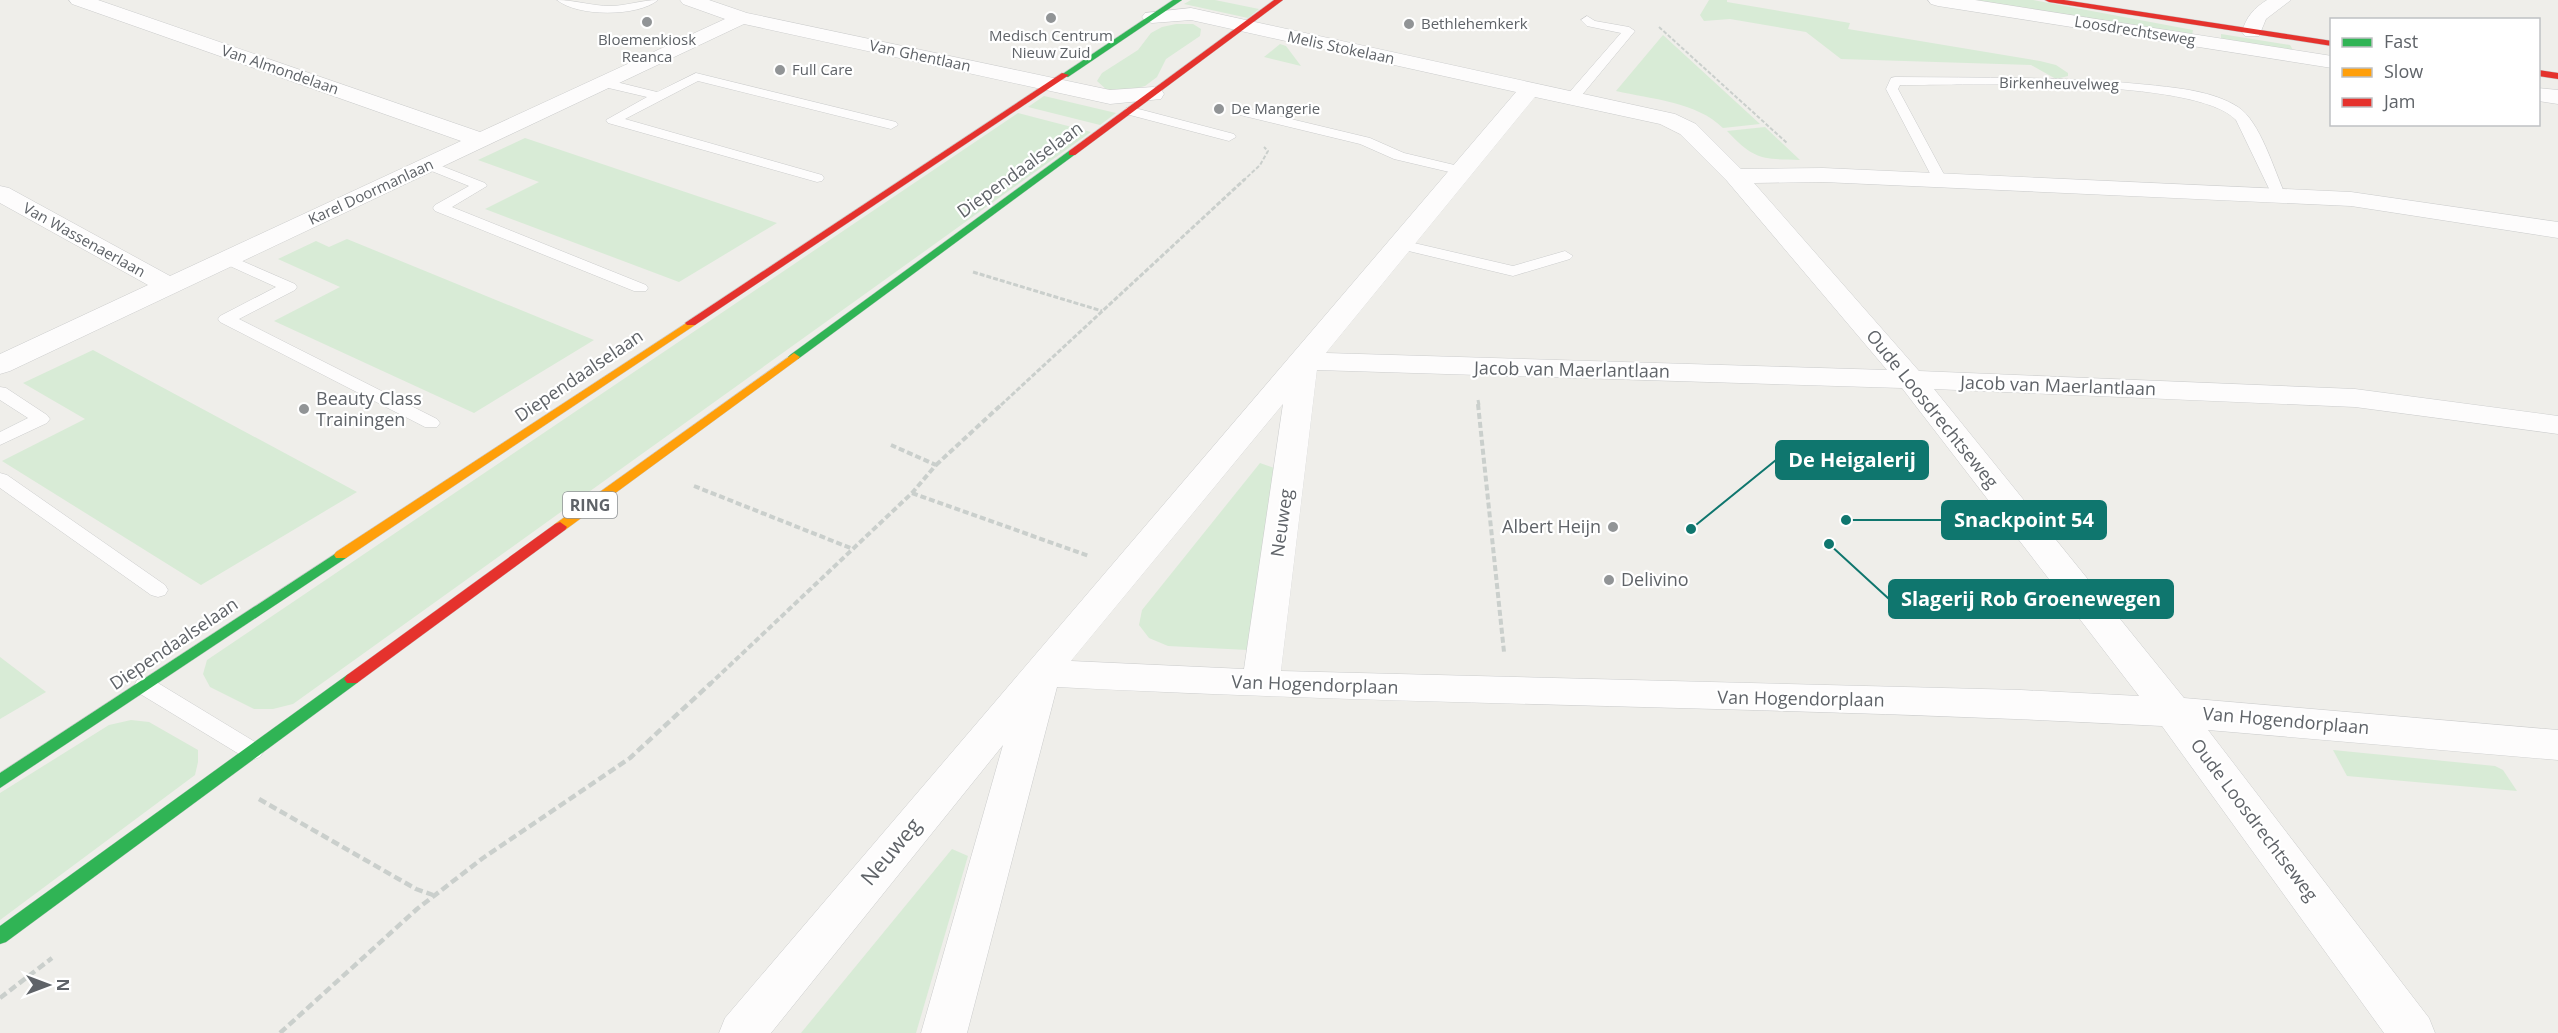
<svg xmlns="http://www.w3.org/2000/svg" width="2558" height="1033" font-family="'Open Sans',sans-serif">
<rect width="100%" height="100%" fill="#efeeea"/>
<g fill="#d8ebd6">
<polygon points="1191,0 1215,0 1259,9 1248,18 1184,4"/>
<polygon points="1709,0 1727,0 1727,2 1850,23 1848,29 2040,61 2056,65 2068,73 2068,76 2056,79 2031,65 1841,59 1806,32 1730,19 1704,21 1700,15"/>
<polygon points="1966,0 2033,0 2193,30 2192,35"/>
<polygon points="1176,24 1193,24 1201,29 1200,36 1166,59 1157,77 1145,86 1125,91 1107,90 1097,81 1102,73 1138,50 1151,33 1162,27"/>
<polygon points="2221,34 2290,45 2293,50 2221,39"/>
<path d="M1663,35L1760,124L1723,128C1697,102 1651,99 1616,91Z"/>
<polygon points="1280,44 1286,46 1301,66 1264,57"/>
<polygon points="1044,96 1116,113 1100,125 1028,107"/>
<polygon points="1018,113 1091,132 293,704 273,709 254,709 210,687 203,674 207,660"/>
<path d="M1765,127L1800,160C1762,159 1754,160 1727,131Z"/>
<polygon points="525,138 777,223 679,282 485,209 539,182 478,160"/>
<polygon points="347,239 594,340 474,413 274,321 340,287 278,259 316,241 329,247"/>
<polygon points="93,350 357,492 201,585 2,461 85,419 23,383"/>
<polygon points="1260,463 1277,469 1248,650 1168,646 1149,638 1139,625 1142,610"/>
<polygon points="0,657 46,692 0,719"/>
<polygon points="131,720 149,722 198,750 198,762 195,775 0,920 0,793 109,725"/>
<polygon points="2333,750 2495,766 2503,770 2517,791 2347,776"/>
<polygon points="952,849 968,856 916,1033 801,1033"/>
</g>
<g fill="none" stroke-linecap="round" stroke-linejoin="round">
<g stroke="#cbcccc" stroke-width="1">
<g id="lane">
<path d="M557,0C575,0 592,6 610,6C626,6 641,0 658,0C638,17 577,17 557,0Z"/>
<polygon points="1587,16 1595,21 1629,27 1635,31 1577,101 1567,101 1566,98 1567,95 1621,33 1587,26 1581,20"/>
<polygon points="696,73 896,122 898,125 891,129 698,81 625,119 822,175 824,178 822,181 817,182 608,123 606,120 647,97 600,86 598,83 600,80 604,79 657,92"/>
<path d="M1895,77C1980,78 2065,76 2150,85C2178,88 2213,91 2238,107C2260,121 2274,170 2285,194L2278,198L2273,197L2236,120C2196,77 1964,85 1900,85L1898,89L1947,180L1945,183H1935L1886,89L1891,78Z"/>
<polygon points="1131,107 1234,134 1236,137 1229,141 1126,114 1124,111 1126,108"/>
<polygon points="1245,108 1370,138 1404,153 1467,168 1469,171 1462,175 1394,159 1360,144 1240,115 1238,112"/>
<polygon points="429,161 485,183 487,186 452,207 646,285 648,288 646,291 634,291 435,211 433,208 435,205 469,186 424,168 422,165 424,162"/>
<polygon points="1401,240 1513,266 1565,251 1573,256 1570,259 1513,276 1396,248 1393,245 1396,242"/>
<polygon points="226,254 295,284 297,287 295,290 239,319 437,419 440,423 437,427 425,427 220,322 218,319 220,316 276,287 221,262 218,259 221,256"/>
<polygon points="0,387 6,388 47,415 50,419 47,423 0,445 0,432 28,418 0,400"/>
<polygon points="0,473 7,475 165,585 168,590 165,595 158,597 151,595 0,488"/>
<polygon points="145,678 153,680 260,745 264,751 260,757 252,760 244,757 137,692 134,686 137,680"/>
</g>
</g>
<g stroke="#cbcccc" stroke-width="1">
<g id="street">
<polygon points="69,0 98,0 480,132 725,19 683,4 680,0 709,0 747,13 1110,90 1153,87 1161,89 1164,94 1161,99 1110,104 744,24 10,371 0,374 0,354 148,285 0,203 0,186 9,188 170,276 461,141 72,4"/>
<polygon points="1928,0 1975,0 2332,56 2332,68 1938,6 1931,4"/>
<path d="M2267,0H2291L2266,19L2259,36H2245L2242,32C2246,17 2254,8 2267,0Z"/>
<path d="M1191,8L1675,114L1696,124L1741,169L1823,168L2351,192L2558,222V238L2351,206L1823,182L1754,183L1919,371L2355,389L2558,416V434L2355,407L1934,389L2184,698L2558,730V760L2208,730L2429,1018L2435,1033H2384L2162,726C1794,706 1425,706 1057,687L967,1033H921L1003,745L771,1033H719L725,1018L1516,92L1191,20L1152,23L1145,21L1142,17L1145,13ZM1535,97L1660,124L1680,134L1727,181L1887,370L1326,353ZM1317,370L1902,388L2139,696L2021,690L1281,671ZM1283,404L1244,669L1071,661Z"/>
<polygon points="2538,88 2558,90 2558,104 2538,101"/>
</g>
</g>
<g stroke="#cacacb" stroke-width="1">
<g id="fast">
<polygon points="1173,0 1182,0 1068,77 1061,75"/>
<polygon points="1069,151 1077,153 798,359 790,359 788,357 790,355"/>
<polygon points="341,550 346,552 348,555 346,558 0,788 0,773"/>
<polygon points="352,673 357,675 360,679 357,683 6,942 0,944 0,926 347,675"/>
</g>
</g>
<g stroke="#cacacb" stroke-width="1">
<g id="slow">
<polygon points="691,320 697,323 695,325 346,558 336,558 334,555 336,552"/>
<polygon points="794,353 800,357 798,359 565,530 555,530 553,527 555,524"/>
</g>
</g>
<g stroke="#cacacb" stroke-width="1">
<g id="jam">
<polygon points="1274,0 1283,0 1075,155 1069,155 1069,151"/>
<polygon points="2045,0 2064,0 2332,41 2332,46 2049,2"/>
<polygon points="2538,70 2558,73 2558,79 2538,76"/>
<polygon points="1062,73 1069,75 695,325 687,325 685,323"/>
<polygon points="560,522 567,527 565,530 357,683 347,683 344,679 347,675 555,524"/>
</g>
</g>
<g stroke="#cacfcc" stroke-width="2" stroke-dasharray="4 2" stroke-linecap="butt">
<polyline points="1659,27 1787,143"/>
<polyline points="1243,181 1260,165 1268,151 1264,147"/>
</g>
<g stroke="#cacfcc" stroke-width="3" stroke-dasharray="5 2" stroke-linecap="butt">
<polyline points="973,272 1102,311"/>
<polyline points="1478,400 1479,405"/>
<polyline points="1001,405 1245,179"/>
</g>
<g stroke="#cacfcc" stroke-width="4" stroke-dasharray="6 3" stroke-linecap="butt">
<polyline points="1478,404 1504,652"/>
<polyline points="936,465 1002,404"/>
<polyline points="694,486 853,549"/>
<polyline points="912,493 1089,556"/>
<polyline points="709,685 912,493 936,465 891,445"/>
</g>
<g stroke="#cacfcc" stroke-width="4.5" stroke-dasharray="8 4" stroke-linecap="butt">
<polyline points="259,799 416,889 433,895"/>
<polyline points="0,998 52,958"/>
<polyline points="280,1033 417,909 483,858 630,758 711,683"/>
</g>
<use href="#lane" fill="#fdfcfc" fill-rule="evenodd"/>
<use href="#street" fill="#fdfcfc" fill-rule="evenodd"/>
<use href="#fast" fill="#30b455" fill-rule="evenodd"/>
<use href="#slow" fill="#ff9f0a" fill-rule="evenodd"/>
<use href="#jam" fill="#e5322d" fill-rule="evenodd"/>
</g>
<g fill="#919496" stroke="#fff" stroke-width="2">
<circle cx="1051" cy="18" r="6"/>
<circle cx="647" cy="22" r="6"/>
<circle cx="1409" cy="24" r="6"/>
<circle cx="780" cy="70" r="6"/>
<circle cx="1219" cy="109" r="6"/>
<circle cx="304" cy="409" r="6"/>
<circle cx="1613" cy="527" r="6"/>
<circle cx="1609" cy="580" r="6"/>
</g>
<g text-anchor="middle" stroke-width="4.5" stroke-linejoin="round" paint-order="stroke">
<g font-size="15" fill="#5f6368" stroke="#fff" text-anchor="start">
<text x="1421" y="29">Bethlehemkerk</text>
<text x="1051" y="41" text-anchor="middle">Medisch Centrum<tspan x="1051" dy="17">Nieuw Zuid</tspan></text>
<text x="647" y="45" text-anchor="middle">Bloemenkiosk<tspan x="647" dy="17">Reanca</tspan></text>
<text x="792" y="75">Full Care</text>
<text x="1231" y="114">De Mangerie</text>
</g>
<g font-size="15" fill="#5f6368" stroke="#fff">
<text transform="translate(2135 31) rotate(9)" y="5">Loosdrechtseweg</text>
<text transform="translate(1341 48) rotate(12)" y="5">Melis Stokelaan</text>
<text transform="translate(920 56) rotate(12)" y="5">Van Ghentlaan</text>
<text transform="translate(280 70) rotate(19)" y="5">Van Almondelaan</text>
<text transform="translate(2059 84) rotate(1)" y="5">Birkenheuvelweg</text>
<text transform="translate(371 192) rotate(-25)" y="5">Karel Doormanlaan</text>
<text transform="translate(84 240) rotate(29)" y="5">Van Wassenaerlaan</text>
</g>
<rect fill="#fff" stroke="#8f9295" stroke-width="1.5" x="563" y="492" width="54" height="26" rx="4.5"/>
<g font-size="16" font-weight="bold" fill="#5f6368">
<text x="590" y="511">RING</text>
</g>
<g font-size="18" fill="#5f6368" stroke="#fff">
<text transform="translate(1020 170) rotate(-36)" y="6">Diependaalselaan</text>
<text transform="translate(1572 370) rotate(1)" y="6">Jacob van Maerlantlaan</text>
<text transform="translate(579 376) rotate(-34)" y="6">Diependaalselaan</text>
<text transform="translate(2058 386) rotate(2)" y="6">Jacob van Maerlantlaan</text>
<text transform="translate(1932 409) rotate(51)" y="6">Oude Loosdrechtseweg</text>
<text transform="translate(1282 523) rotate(-82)" y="6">Neuweg</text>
<text transform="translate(174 644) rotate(-34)" y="6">Diependaalselaan</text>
<text transform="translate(1315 685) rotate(2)" y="6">Van Hogendorplaan</text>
<text transform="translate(1801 699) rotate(1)" y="6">Van Hogendorplaan</text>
<text transform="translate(2286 721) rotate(5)" y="6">Van Hogendorplaan</text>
<text transform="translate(2254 820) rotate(53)" y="6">Oude Loosdrechtseweg</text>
</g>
<g font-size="18" fill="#5f6368" stroke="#fff" text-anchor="start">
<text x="316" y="405">Beauty Class<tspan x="316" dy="21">Trainingen</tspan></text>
<text x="1601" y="533" text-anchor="end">Albert Heijn</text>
<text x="1621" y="586">Delivino</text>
</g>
<g font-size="21" fill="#5f6368" stroke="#fff">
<text transform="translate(891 852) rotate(-50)" y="7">Neuweg</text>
</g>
</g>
<path fill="none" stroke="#0f766e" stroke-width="2" d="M1691 529L1776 460M1846 520L1942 520M1829 544L1889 599"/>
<g fill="#0f766e" stroke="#fff" stroke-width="2">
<circle cx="1691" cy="529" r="6"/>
<circle cx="1846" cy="520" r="6"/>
<circle cx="1829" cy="544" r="6"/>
</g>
<g fill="#0f766e" stroke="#0f766e" stroke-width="2">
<rect x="1776" y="441" width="152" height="38" rx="6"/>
<rect x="1942" y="501" width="164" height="38" rx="6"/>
<rect x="1889" y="580" width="284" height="38" rx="6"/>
</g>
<g font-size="20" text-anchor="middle" font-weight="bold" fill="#fff">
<text x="1852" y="467">De Heigalerij</text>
<text x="2024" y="527">Snackpoint 54</text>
<text x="2031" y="606">Slagerij Rob Groenewegen</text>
</g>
<rect x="2330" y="18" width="210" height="108" fill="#ffffff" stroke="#bfc1c3" stroke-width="1.5"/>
<rect x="2342" y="38" width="30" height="9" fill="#30b455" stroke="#bfc1c3" stroke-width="1.5"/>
<text x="2384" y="48" font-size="18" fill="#5f6368">Fast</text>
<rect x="2342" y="68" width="30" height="9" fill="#ff9f0a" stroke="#bfc1c3" stroke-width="1.5"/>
<text x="2384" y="78" font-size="18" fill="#5f6368">Slow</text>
<rect x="2342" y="98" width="30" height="9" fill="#e5322d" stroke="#bfc1c3" stroke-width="1.5"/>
<text x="2384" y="108" font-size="18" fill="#5f6368">Jam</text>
<g transform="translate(48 985) rotate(90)" stroke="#ffffff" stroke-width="4.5" paint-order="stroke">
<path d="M0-4.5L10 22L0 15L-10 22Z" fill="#5f6368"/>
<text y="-9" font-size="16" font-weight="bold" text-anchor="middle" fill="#5f6368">N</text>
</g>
</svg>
